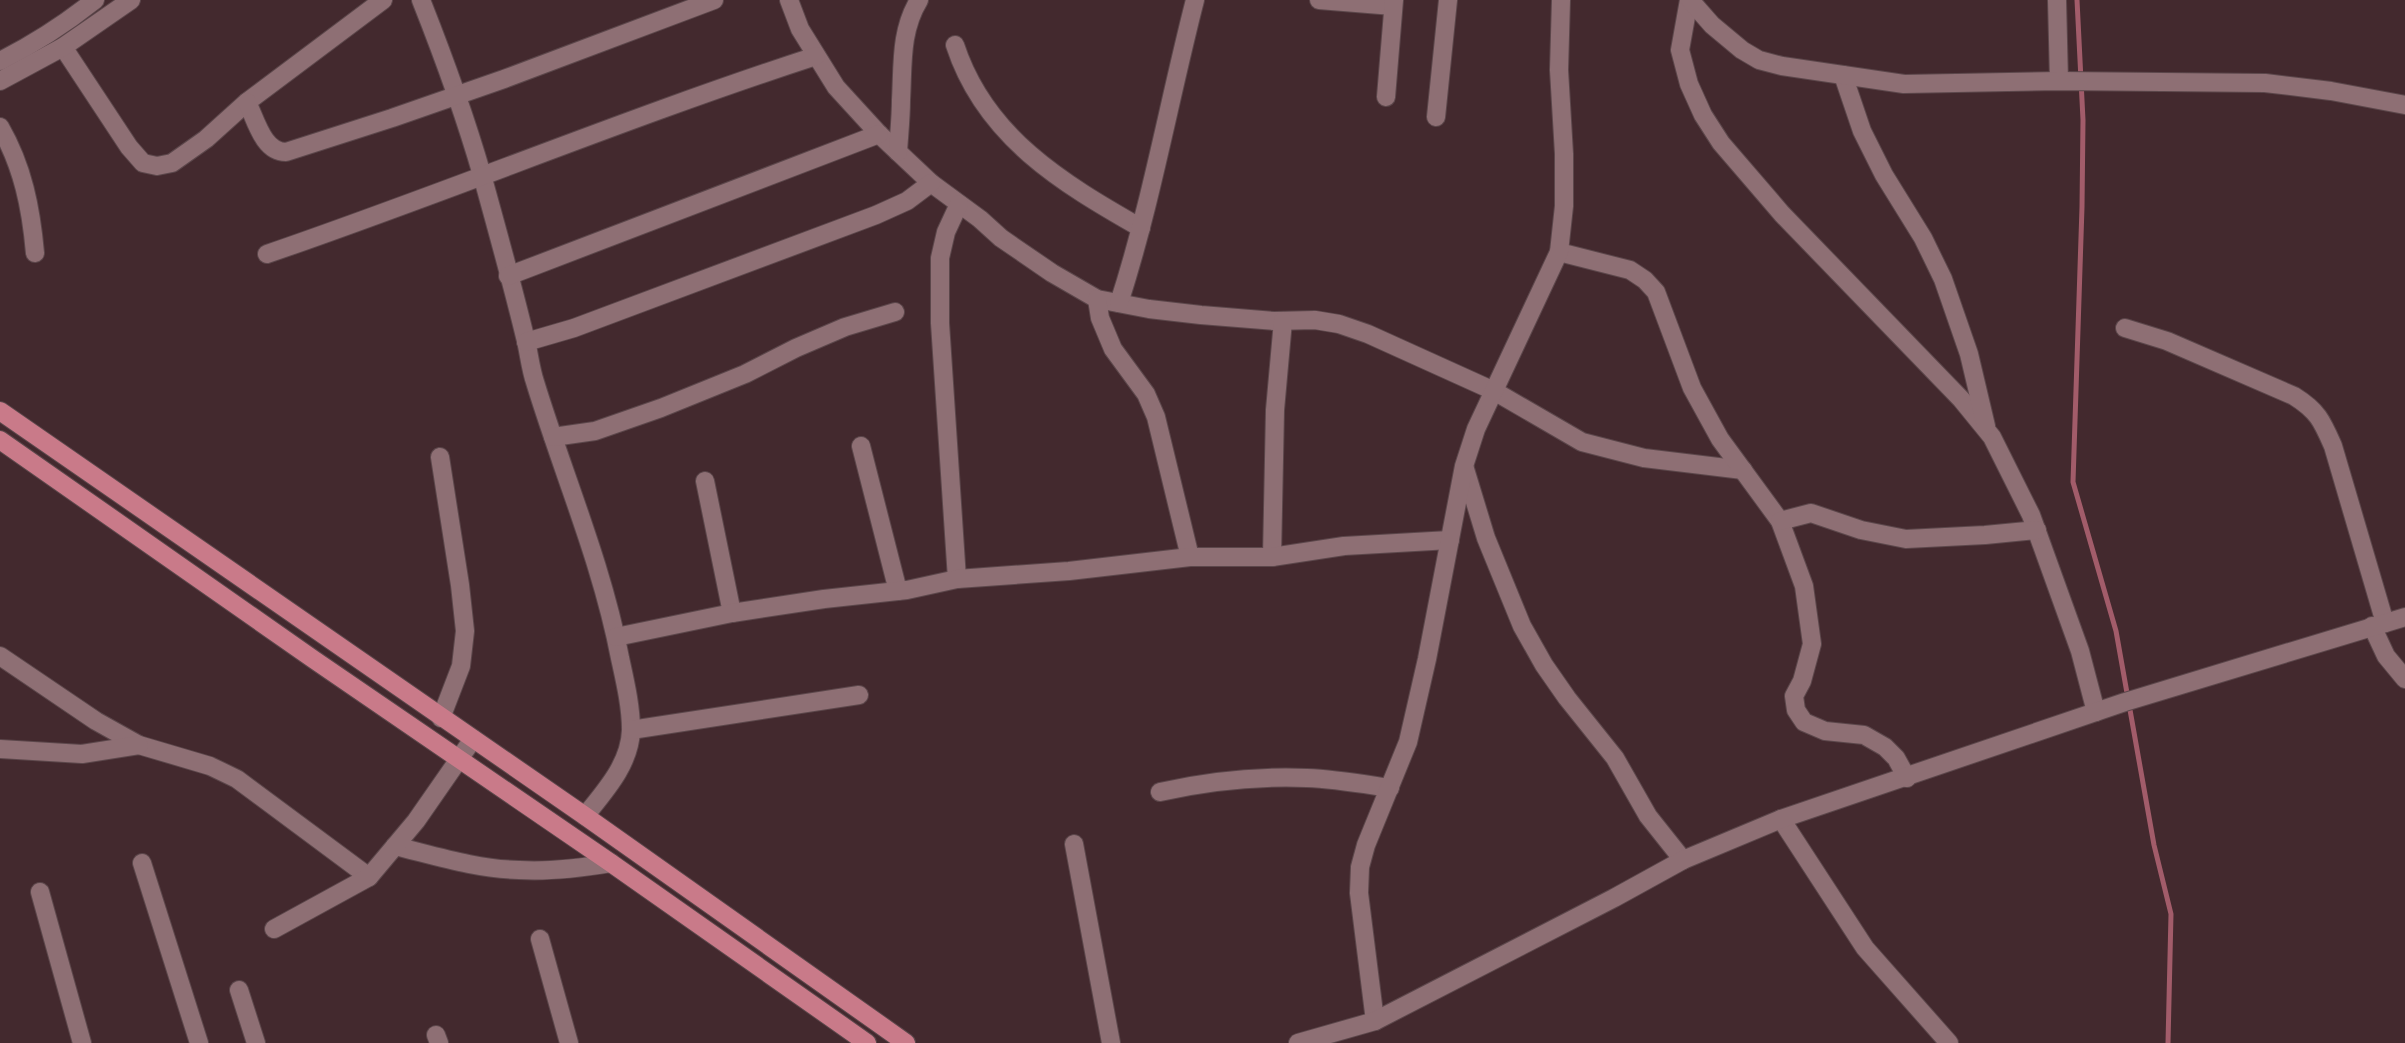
<svg xmlns="http://www.w3.org/2000/svg" width="2405" height="1043" font-family="Cabin,sans-serif">
<rect width="100%" height="100%" fill="#43292e"/>
<g fill="none" stroke-linecap="round" stroke-linejoin="round">
<polyline stroke="#a25c6a" stroke-width="5" points="2077,0 2083,120 2082,207 2073,482 2116,631 2154,845 2171,914 2168,1043"/>
<g stroke="#5c474b" stroke-width="20">
<g id="street">
<path d="M421,0C444,58 465,116 482,175C497,229 512,283 525,337C529,352 530,367 535,382C563,474 602,563 620,658C625,681 631,706 631,730C630,764 605,791 585,816"/>
<polyline points="789,0 800,29 836,87 879,134 931,183 980,219 1001,238 1052,273 1097,299 1149,309 1201,315 1274,321 1315,320 1339,324 1368,334 1494,391 1582,442 1644,458 1743,470"/>
<polyline points="1319,0 1393,6"/>
<polyline points="1689,0 1680,50 1689,84 1703,115 1721,143 1782,214 1961,399 1992,437 2031,515 2080,651 2096,712"/>
<polyline points="2057,0 2059,81"/>
<path d="M955,45C985,137 1062,183 1141,228"/>
<polyline points="63,47 129,147 143,163 157,166 172,163 206,139 247,102 383,0"/>
<polyline points="1843,75 1862,131 1884,175 1923,238 1943,279 1969,354 1986,426"/>
<polyline points="1386,97 1394,0"/>
<path d="M247,102C256,120 263,152 286,152L392,118L504,79L714,0"/>
<polyline points="1436,117 1448,0"/>
<path d="M0,127C23,167 31,208 35,253"/>
<path d="M898,152C899,135 901,117 901,100C903,65 900,31 919,0"/>
<polyline points="1559,252 1630,270 1645,280 1656,292 1692,388 1720,439 1780,521 1804,586 1812,644 1802,681 1794,696 1796,710 1804,722 1825,731 1864,735 1885,747 1896,758 1907,778"/>
<path d="M267,254C451,191 631,116 816,56"/>
<polyline points="508,276 879,134"/>
<polyline points="1097,299 1100,318 1113,349 1146,394 1156,417 1190,557"/>
<path d="M1119,303C1151,204 1169,101 1195,0"/>
<path d="M2125,328L2167,341L2294,396C2318,411 2322,421 2333,446L2385,623"/>
<polyline points="526,342 574,328 876,215 907,201 931,183"/>
<polyline points="553,437 595,431 661,408 745,374 796,348 845,327 895,312"/>
<polyline points="861,446 898,591"/>
<polyline points="440,457 460,585 465,631 461,666 441,718"/>
<polyline points="1465,469 1486,538 1522,626 1544,665 1567,698 1615,758 1648,816 1683,860"/>
<polyline points="705,481 732,613"/>
<polyline points="1780,521 1811,513 1861,530 1906,539 1985,535 2037,530"/>
<polyline points="1272,557 1275,410 1283,321"/>
<polyline points="957,579 940,323 940,258 946,232 959,204"/>
<polyline points="2372,626 2386,656 2405,679"/>
<polyline points="616,637 732,613 824,599 907,590 957,579 1069,571 1190,557 1272,557 1344,546 1450,540"/>
<polyline points="0,656 96,721 139,745 210,766 237,779 369,877"/>
<polyline points="631,730 859,695"/>
<polyline points="0,749 82,754 139,745"/>
<path d="M1160,792C1209,781 1257,776 1307,778C1335,779 1363,784 1390,788"/>
<polyline points="1781,819 1865,948 1949,1043"/>
<polyline points="1074,844 1111,1043"/>
<path d="M395,846C436,856 477,869 519,870C550,872 581,868 611,863"/>
<polyline points="142,863 199,1043"/>
<polyline points="40,892 82,1043"/>
<polyline points="274,929 369,877 416,821 473,739"/>
<polyline points="540,939 569,1043"/>
<polyline points="239,990 256,1043"/>
<polyline points="1375,1021 1359,893 1360,867 1366,845 1408,742 1427,659 1464,466 1476,429 1559,252 1564,206 1564,154 1559,70 1561,0"/>
<polyline points="436,1035 439,1043"/>
</g>
</g>
<g stroke="#5c474b" stroke-width="20">
<g id="secondary">
<polyline points="1690,0 1712,25 1742,50 1759,60 1782,66 1904,84 2059,81 2265,83 2331,91 2405,105"/>
<path d="M0,61C34,44 65,24 95,0"/>
<polyline points="0,81 63,47 131,0"/>
<polyline points="1298,1043 1375,1021 1614,898 1683,860 1781,819 2125,702 2405,617"/>
</g>
</g>
<g stroke="#5c474b" stroke-width="20">
<g id="primary">
<polyline points="0,411 585,816 906,1043"/>
<polyline points="0,440 313,659 611,863 867,1043"/>
</g>
</g>
<use href="#street" stroke="#8e6f74" stroke-width="18"/>
<use href="#secondary" stroke="#8e6f74" stroke-width="18"/>
<use href="#primary" stroke="#c97a89" stroke-width="18"/>
</g>
</svg>
